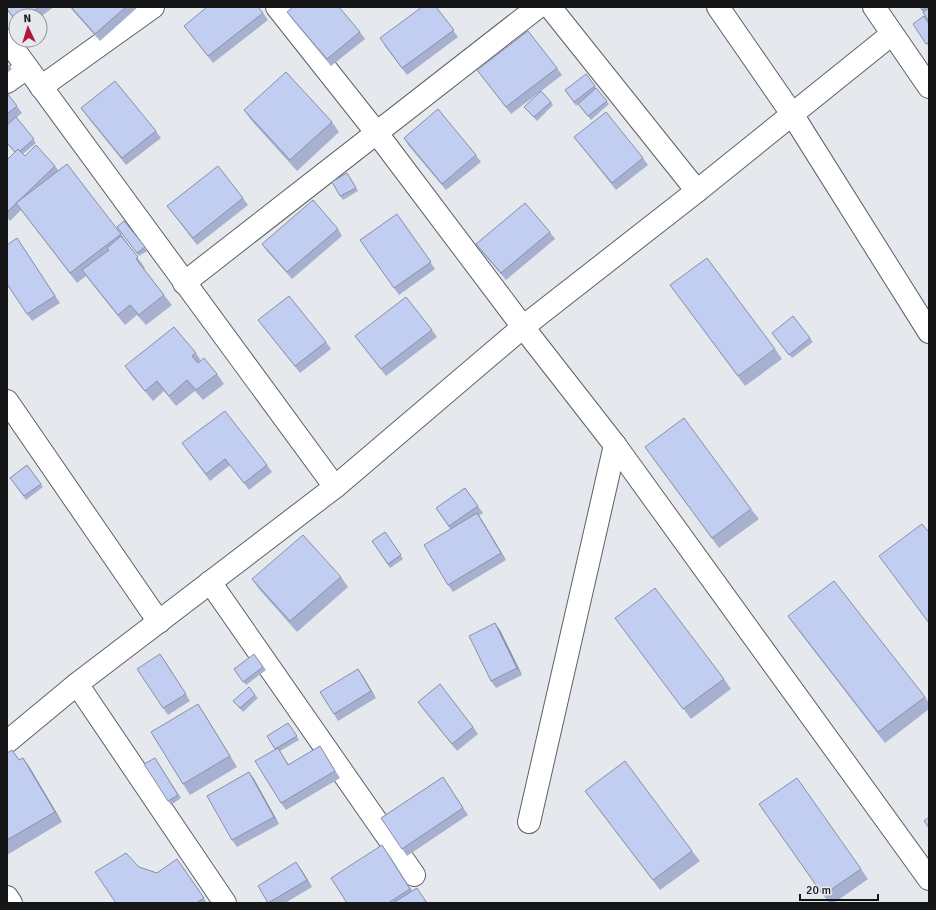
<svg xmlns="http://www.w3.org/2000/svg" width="936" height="910" font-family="Signika,sans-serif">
<rect width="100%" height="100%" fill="#e5e9ed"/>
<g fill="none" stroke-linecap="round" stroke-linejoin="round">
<g stroke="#5d6164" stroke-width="24">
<g id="minor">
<polyline points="277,7 376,132 523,327 615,445 929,879"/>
<polyline points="550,7 697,191"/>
<polyline points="718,7 792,114 929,332"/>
<polyline points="874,7 929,87"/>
<polyline points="7,40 335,487"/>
<polyline points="7,82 27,68"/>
<polyline points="41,87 153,7"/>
<polyline points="184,283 538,7"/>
<polyline points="7,401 159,622"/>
<polyline points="210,582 414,875"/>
<polyline points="77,684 225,903"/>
<polyline points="7,742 77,684 335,487 523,327 697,191 892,34"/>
<polyline points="529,822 615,445"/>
<polyline points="7,897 11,903"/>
</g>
</g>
<use href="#minor" stroke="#fff" stroke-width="22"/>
</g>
<g fill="#a7b1cf">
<polygon points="7,7 54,7 40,17 40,16 16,16 16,22 7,10"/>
<polygon points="70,7 138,7 100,41 73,11"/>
<polygon points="436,7 458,37 407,75 384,45"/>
<polygon points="920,7 929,7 929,22"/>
<polygon points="287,12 360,32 365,39 331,66 292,19"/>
<polygon points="263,13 268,20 213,63 184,26"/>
<polygon points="929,23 929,47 913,24"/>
<polygon points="7,63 12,69 7,73"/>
<polygon points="557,68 562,75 511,114 477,70"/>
<polygon points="595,86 597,90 609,104 591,120 578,104 576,106 565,90"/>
<polygon points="7,93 22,113 16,118 36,143 23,154 25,156 55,166 59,171 121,234 128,244 145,268 144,269 164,295 172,305 146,325 137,315 125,325 86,276 77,283 21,210 10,221 7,217 7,160 15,153 7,143"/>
<polygon points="551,102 553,105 537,121 524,107"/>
<polygon points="81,108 156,131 161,138 126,165 86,115"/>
<polygon points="244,110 332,122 339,132 297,171 251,120"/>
<polygon points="574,137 643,158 648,165 616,190"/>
<polygon points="404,138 476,155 481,162 446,190 408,145"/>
<polygon points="350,177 358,191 343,200 340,196"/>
<polygon points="243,198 248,205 197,245 167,206"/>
<polygon points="397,214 435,269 399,295 360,240"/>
<polygon points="117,227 145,247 147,251 139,256"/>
<polygon points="338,229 342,236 292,279 267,251 262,244"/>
<polygon points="550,232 555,239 506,280 481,251 476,244"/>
<polygon points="17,238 60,303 32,321 7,284"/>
<polygon points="670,285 775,349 782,359 745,386"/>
<polygon points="258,320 326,342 331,349 300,373"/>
<polygon points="432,330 437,337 386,376 355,336"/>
<polygon points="775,337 810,338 813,342 792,358"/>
<polygon points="196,353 201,361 217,374 224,384 203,400 195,391 176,406 164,391 153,401 132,376 125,366"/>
<polygon points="182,443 267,465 272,472 249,490 230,465 210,481"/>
<polygon points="652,457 751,509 759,519 719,548"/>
<polygon points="27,465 43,487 26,500 10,478"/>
<polygon points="465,488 483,513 479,516 506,560 453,592 448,585 450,529 436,508"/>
<polygon points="385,532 403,559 390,568 372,541"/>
<polygon points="341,577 348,587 297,632 259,589 252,579"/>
<polygon points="788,616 925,697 929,703 929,709 885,743 795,626"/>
<polygon points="615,618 724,679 731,689 691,719"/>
<polygon points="500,630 522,675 496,688 491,681"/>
<polygon points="254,654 266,670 246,685 234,669"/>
<polygon points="165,661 190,701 168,715 163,708"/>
<polygon points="358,669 376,698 338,721 334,714"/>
<polygon points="255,695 258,698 243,712 233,701"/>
<polygon points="418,702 473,727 478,734 457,751 423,709"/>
<polygon points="205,715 237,767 190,795 183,784"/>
<polygon points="288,723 299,740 280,751 289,765 320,746 340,778 286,810 281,803 275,749"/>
<polygon points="7,753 19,760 23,758 30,768 62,822 7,855"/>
<polygon points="155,758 181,798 171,805 168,801"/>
<polygon points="249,772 254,779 279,824 237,847 232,840"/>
<polygon points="443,777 468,815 407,856 381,818"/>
<polygon points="585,791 692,851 700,861 660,890"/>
<polygon points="759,804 861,869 868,879 834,903 829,903"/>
<polygon points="389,855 412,891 417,888 427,903 347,903"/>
<polygon points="177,859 207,903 116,903 139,867 157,873"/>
<polygon points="301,869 312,887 285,903 268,903"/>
</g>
<g fill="#8890a9">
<polygon points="477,513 482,520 506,560 501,553"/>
<polygon points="495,623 500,630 522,675 517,668"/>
<polygon points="358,669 363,676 376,698 371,691"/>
<polygon points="198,704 205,715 237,767 230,756"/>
<polygon points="23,758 30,768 62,822 55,812"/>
<polygon points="249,772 254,779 279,824 274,817"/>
<polygon points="382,845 389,855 417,899 410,889"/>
<polygon points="296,862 301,869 312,887 307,880"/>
</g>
<g fill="#c2cef1" stroke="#8890a9">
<polygon points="7,7 39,7 27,16 16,16 16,21 7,9"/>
<polygon points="71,7 126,7 95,34"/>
<polygon points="207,7 258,7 263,13 208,56 184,26"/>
<polygon points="293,7 339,7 360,32 327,59 287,12"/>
<polygon points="422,7 436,7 454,30 402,68 380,38"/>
<polygon points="920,7 926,7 922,10"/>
<polygon points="929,8 929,22 923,12"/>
<polygon points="924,16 929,24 929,42 926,44 913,24"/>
<polygon points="528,31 557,68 506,107 477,70"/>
<polygon points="286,72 332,122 290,160 244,110"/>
<polygon points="586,74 595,86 574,102 565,90"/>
<polygon points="115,81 156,131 122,158 81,108"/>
<polygon points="596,88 607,101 588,116 578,104"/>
<polygon points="541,91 551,102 534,117 524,107"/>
<polygon points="7,93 17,106 7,114"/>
<polygon points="438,109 476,155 442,184 404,138"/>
<polygon points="606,112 643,158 612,183 574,137"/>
<polygon points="16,117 34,139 20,151 18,149 15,152 7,143 7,125"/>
<polygon points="36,145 55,166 7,212 7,160 18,149 25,156"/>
<polygon points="67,164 121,234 70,273 16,203"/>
<polygon points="218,166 243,198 193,238 167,206"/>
<polygon points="347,173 356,188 340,196 332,182"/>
<polygon points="313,200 338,229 287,272 262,244"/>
<polygon points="525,203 550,232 501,273 476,244"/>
<polygon points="397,214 431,262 394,288 360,240"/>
<polygon points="124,221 145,247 137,253 117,227"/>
<polygon points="121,236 138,257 136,259 164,295 139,315 130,305 118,315 82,270 109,250 107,248"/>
<polygon points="17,238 55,296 27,314 7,284 7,245"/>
<polygon points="707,258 775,349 738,376 670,285"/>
<polygon points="289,296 326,342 295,366 258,320"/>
<polygon points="406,297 432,330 381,369 355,336"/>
<polygon points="793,316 810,338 789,355 772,333"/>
<polygon points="174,327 196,353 192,356 198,363 204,358 217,374 196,390 187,380 169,396 157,381 145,391 125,366"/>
<polygon points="225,411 267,465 244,483 225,459 206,474 182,443"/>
<polygon points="684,418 751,509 712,538 645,447"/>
<polygon points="27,465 41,484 24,496 10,478"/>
<polygon points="465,488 478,506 449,526 436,508"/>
<polygon points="477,513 501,553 448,585 424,545"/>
<polygon points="922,524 929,532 929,623 879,556"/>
<polygon points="385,532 401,555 388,564 372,541"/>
<polygon points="303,535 341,577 290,621 252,579"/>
<polygon points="834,581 925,697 878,732 788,616"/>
<polygon points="655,588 724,679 683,709 615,618"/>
<polygon points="495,623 517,668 491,681 469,636"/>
<polygon points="160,654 186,694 163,708 137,669"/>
<polygon points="254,654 263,667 243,682 234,669"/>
<polygon points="358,669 371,691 334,714 320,692"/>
<polygon points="440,684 473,727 452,744 418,702"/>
<polygon points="249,687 255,695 240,708 233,701"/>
<polygon points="198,704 230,756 183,784 151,732"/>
<polygon points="288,723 297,736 275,749 267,736"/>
<polygon points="320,746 335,771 281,803 255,761 278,748 288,765"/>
<polygon points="12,750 19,760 23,758 55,812 7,840 7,753"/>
<polygon points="155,758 178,795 168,801 144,764"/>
<polygon points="625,761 692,851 653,880 585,791"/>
<polygon points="249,772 274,817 232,840 207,796"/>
<polygon points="443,777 463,808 402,849 381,818"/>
<polygon points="797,778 861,869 823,895 759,804"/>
<polygon points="929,817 929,828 924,821"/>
<polygon points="382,845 410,889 388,903 347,903 331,878"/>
<polygon points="126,853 139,867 157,873 177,859 204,898 196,903 116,903 95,872"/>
<polygon points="296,862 307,880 268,903 258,886"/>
<polygon points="417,888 427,903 393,903"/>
</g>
<rect width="936" height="910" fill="none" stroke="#151618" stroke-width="16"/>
<g transform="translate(28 28) rotate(356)"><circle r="19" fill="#e5e9ed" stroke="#929598"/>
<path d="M0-3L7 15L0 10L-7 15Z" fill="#ae193c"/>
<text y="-6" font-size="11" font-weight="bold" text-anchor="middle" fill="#151618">N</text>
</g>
<path d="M800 894v6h78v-6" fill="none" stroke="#151618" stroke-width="2"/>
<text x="806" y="894" font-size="12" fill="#151618" stroke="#e5e9ed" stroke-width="3" paint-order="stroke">20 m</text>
</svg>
